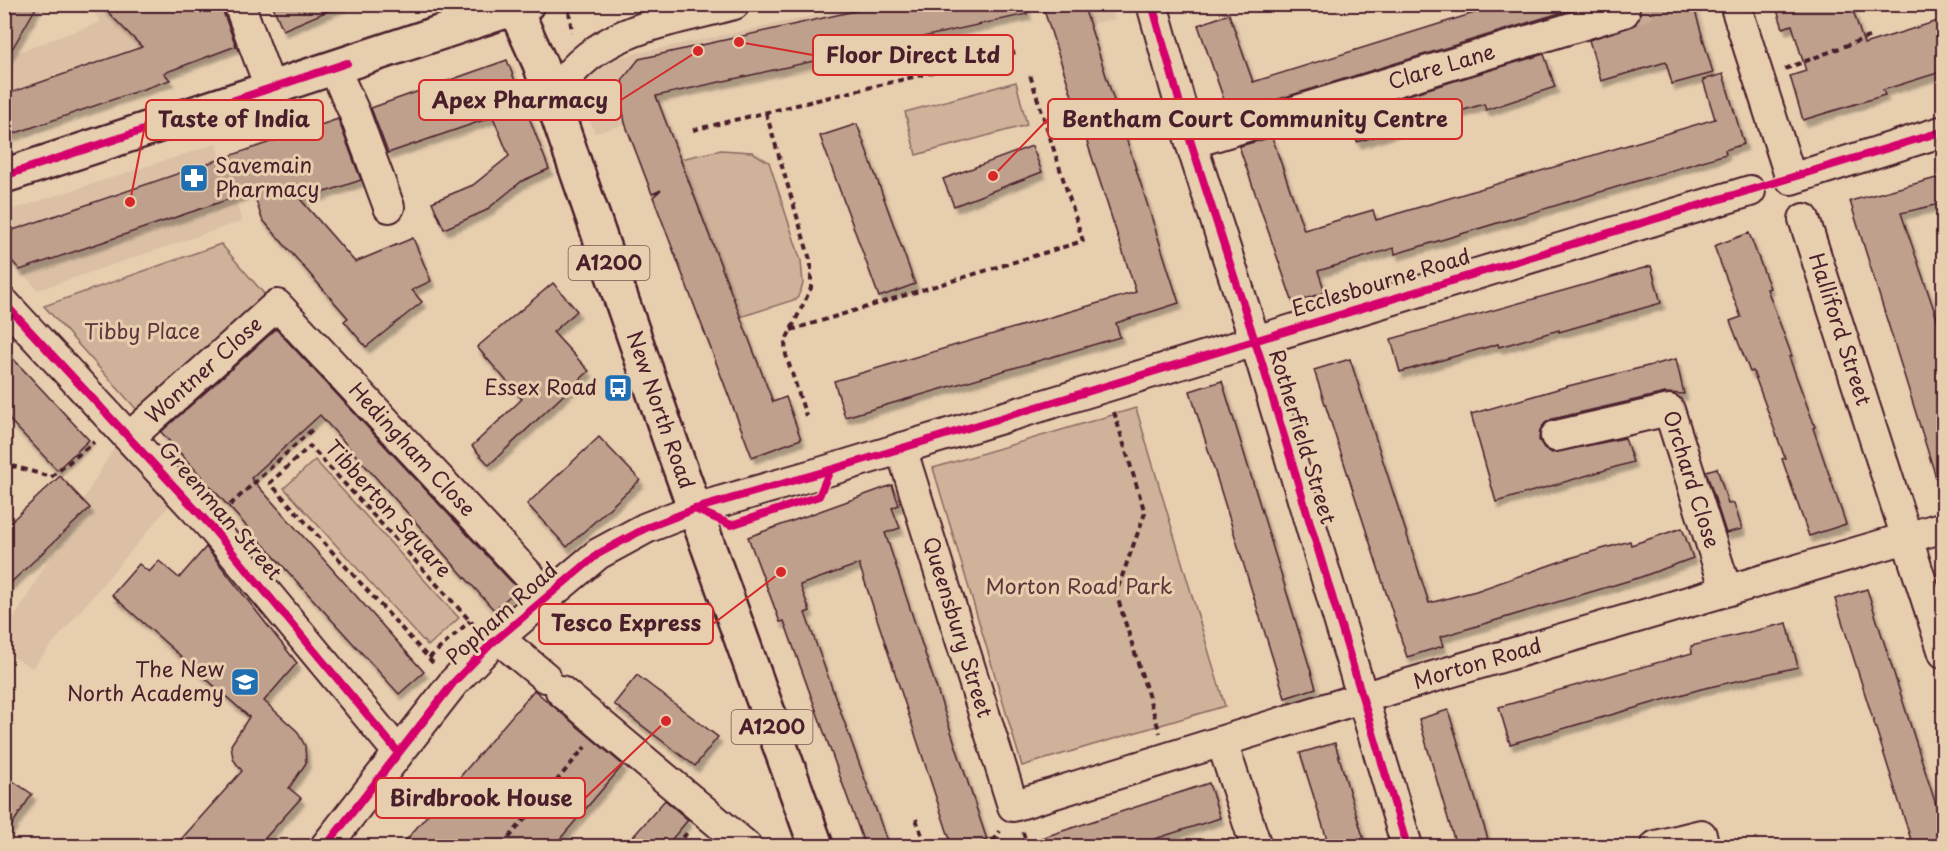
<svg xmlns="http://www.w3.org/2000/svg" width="1948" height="851" font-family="'Playpen Sans',sans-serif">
<defs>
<filter id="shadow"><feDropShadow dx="3.5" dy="6" stdDeviation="1.5" flood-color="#0004"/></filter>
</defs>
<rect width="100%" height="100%" fill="#e7ceaf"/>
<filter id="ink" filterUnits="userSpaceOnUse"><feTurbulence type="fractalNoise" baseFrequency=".0167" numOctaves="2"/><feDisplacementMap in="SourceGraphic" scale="12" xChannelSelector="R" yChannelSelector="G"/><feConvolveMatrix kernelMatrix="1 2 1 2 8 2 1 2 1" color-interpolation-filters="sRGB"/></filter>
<g filter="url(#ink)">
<g fill="#dbc0a5">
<polygon points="88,5 226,5 244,47 5,140 5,57 101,22"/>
<polygon points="866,5 994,5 654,81 659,115 595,133 574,86 590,63"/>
<polygon points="1065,5 1110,5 1115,19 1070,28"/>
<polygon points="216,144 242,221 38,290 5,254 5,212"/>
<polygon points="119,439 175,499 32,668 5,652 5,634"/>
</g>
<g fill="#ceb299" stroke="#8c6862" stroke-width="1.5">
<polygon points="1016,82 1027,125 916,155 905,112"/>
<polygon points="721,150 752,152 769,162 801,261 803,284 797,299 740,317 680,159"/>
<polygon points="221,244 266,296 137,410 44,306"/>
<polygon points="1136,408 1225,706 1022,766 933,468"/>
<polygon points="315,460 459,618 428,646 284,488"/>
</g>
<g fill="#bea08d" stroke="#4a1f2b" stroke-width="1.5" filter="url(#shadow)">
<polygon points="4,4 38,4 4,63"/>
<polygon points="100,4 220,4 236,46 164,73 170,80 4,137 4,95 142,47"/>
<polygon points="272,4 342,4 342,5 283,30"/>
<polygon points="886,4 1026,4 1027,14 656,96 773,402 786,397 801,439 752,457 653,197 661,190 652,194 625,123 620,92 623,79 639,59"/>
<polygon points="1042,4 1083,4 1179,303 1116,323 1120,337 845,417 834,381 1136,292"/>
<polygon points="1503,4 1589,4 1229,114 1198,25 1229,14 1253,82"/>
<polygon points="1639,4 1693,4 1713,73 1672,84 1666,62 1601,81 1589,40 1636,24 1641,15"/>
<polygon points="1775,4 1851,4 1864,44 1944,19 1944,71 1883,90 1885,95 1803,120 1790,76 1806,71 1792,25 1783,28"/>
<polygon points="1544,54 1555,87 1486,110 1484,104 1357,142 1348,113"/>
<polygon points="507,60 549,169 522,181 485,211 444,229 432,202 473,185 509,156 493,117 388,153 371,108"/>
<polygon points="1723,74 1744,144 1725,150 1726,154 1395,254 1394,248 1318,271 1325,292 1293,303 1240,149 1240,146 1272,137 1304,230 1373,210 1376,220 1715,119 1703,80"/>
<polygon points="338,119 361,180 301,200 355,262 413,238 431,281 412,290 422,302 366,347 344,321 348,318 262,219 253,191 20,270 4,252 4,233"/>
<polygon points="857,124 915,284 879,297 820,136"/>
<polygon points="1032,146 1042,172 954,206 943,179"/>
<polygon points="1944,176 1944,203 1901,213 1944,339 1944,483 1938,484 1850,201"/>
<polygon points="1749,233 1770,288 1767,289 1792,356 1789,357 1815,427 1813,428 1846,524 1809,536 1782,459 1785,458 1753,371 1750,372 1730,321 1741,317 1714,246"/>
<polygon points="1651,266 1661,303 1559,332 1559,330 1499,347 1498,344 1400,372 1391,339"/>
<polygon points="553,283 577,311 553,332 589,371 489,465 472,446 522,399 477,347"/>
<polygon points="276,329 518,589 494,610 320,415 251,478 424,672 399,694 161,432"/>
<polygon points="4,349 89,440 57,470 4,414"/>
<polygon points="1350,359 1429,603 1476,591 1570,558 1630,541 1631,545 1682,528 1693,558 1641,577 1440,637 1443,646 1407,657 1314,370"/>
<polygon points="1676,359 1684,394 1665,393 1552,419 1545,423 1540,430 1539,440 1544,448 1552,453 1625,438 1633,462 1496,502 1471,414 1568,386"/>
<polygon points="1222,381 1316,688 1285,698 1190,391"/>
<polygon points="599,437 640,480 567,547 527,504"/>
<polygon points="1717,468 1728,504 1734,503 1742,529 1726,533 1706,471"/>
<polygon points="60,476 90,508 4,589 4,528"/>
<polygon points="892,485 899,505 892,508 900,528 885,533 989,846 952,846 859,564 800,585 810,611 805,613 889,846 865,846 784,621 780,622 748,537"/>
<polygon points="206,547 297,663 264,701 297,731 305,746 306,763 289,788 301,798 258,846 175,846 242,771 233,759 231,745 249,717 112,595 139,564 149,572 159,561 179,578"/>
<polygon points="1867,589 1944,830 1944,846 1913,846 1835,599"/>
<polygon points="1787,623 1798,667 1701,689 1510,744 1499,707 1692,653 1691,646"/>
<polygon points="637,675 718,737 695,766 614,704"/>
<polygon points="534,690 623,765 554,846 401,846"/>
<polygon points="1448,710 1488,839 1461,846 1456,846 1419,719"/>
<polygon points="1335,743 1349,791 1366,846 1329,846 1317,807 1300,753"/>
<polygon points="4,775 32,794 4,837"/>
<polygon points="1209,783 1220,818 1133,846 1030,846 1029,842"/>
<polygon points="665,800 688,820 666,846 625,846"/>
</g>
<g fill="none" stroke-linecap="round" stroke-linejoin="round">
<polyline stroke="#c8ab95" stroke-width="30" stroke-dasharray="30 15" stroke-linecap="butt" points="1624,12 1649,4"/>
<g stroke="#4a1f2b" stroke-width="34">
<g id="minor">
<polyline points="239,4 271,90"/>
<polyline points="1152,4 1191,143 1262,363 1407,846"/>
<polyline points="1735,4 1791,179 1944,131"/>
<polyline points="334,68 354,112 389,207"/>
<path d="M552,98C594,28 661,24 734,4"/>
<path id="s1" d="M1191,143L1624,12"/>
<path id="s2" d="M1804,219L1944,653"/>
<polyline points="4,303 209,524 398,752"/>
<path id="s3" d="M131,436L277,305L547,595"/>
<path id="s4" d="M1556,436L1669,410L1726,590"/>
<path id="s5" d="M901,448L1013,806L1361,698L1944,527"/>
<polyline points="498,638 545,677"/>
<polyline points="561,691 746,846"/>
<polyline points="1222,742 1256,846"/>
<polyline points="326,846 454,682 491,644 598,554 646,528 695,509 830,470 1750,191"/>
<polyline points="1656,846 1701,835 1704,846"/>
</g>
</g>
<g stroke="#4a1f2b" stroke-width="38">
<g id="major">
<path id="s6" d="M513,4L540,64L671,443L816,846"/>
<polyline points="4,176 527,4"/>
</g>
</g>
<g stroke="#4a1f2b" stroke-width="4" stroke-dasharray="6 4.5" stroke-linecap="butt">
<polyline points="569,11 572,32"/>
<polyline points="1785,69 1871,36"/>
<polyline points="766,113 811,263 811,288 785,342 786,355 806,416"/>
<polyline points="693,130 1017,52"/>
<polyline points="791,330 1083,241 1030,75"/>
<polyline points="1114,412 1145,513 1116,593 1160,733"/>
<polyline points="4,475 13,466 51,477 94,442"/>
<polyline points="230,505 314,428"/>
<polyline points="429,658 470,621"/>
<polyline points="433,663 270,483 310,446 473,624"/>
<polyline points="916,819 926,846"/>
<polyline points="1023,832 1027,846"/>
<polyline points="502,846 585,747"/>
<polyline points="676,846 687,833"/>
<polyline points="972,846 995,839 1000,831"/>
</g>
<use href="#minor" stroke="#e7ceaf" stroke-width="30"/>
<use href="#major" stroke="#e7ceaf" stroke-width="33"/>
<g stroke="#e7ceaf" stroke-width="11">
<g id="cycleway">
<polyline points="1152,4 1191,143 1262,363 1407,846"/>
<polyline points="4,176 347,63"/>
<polyline points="4,303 209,524 398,752"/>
<polyline points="695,509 731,525 819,496 830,470"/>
<polyline points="326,846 454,682 491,644 598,554 646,528 695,509 830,470 1944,131"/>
</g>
</g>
<use href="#cycleway" stroke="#d6006c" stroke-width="8"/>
</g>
</g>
<defs>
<g id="pharmacy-square" transform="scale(1.5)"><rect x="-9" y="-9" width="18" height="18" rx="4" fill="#1f6fb2" stroke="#e7ceaf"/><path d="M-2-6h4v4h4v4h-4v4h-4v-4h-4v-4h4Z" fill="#fff"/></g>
<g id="bus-square" transform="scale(1.5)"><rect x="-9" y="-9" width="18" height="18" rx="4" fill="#1f6fb2" stroke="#e7ceaf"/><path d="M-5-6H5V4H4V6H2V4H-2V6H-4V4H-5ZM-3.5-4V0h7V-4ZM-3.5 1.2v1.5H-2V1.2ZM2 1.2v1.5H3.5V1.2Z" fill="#fff"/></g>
<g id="school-square" transform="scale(1.5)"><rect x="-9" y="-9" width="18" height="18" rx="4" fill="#1f6fb2" stroke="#e7ceaf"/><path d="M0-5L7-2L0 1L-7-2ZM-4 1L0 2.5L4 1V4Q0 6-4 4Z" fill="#fff"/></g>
</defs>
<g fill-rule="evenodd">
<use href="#pharmacy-square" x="194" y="178"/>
<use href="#bus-square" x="618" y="388"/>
<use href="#school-square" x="245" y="682"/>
</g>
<g text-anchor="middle" stroke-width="6" stroke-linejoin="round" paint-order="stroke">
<g fill="#e7ceaf" stroke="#795453" stroke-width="1.5">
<rect x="568.5" y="246" width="81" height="34" rx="4.5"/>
<rect x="731.5" y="710" width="81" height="34" rx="4.5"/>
</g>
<g font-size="20" font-weight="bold" fill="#4a1f2b">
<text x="609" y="270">A1200</text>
<text x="772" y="734">A1200</text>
</g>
<g font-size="21" fill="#4a1f2b" stroke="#e7ceaf">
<text dy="7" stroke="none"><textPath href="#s1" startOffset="262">Clare Lane</textPath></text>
<text transform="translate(1381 283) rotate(-17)" y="7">Ecclesbourne Road</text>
<text dy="7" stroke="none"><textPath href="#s2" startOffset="116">Halliford Street</textPath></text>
<text dy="7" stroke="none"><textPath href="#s3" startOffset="98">Wontner Close</textPath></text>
<text dy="7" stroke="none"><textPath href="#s6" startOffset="432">New North Road</textPath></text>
<text transform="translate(1302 437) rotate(73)" y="7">Rotherfield Street</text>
<text dy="7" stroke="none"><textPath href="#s3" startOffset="394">Hedingham Close</textPath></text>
<text dy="7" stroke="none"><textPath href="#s4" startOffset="189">Orchard Close</textPath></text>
<text transform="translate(388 509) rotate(48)" y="7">Tibberton Square</text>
<text transform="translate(220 511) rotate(49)" y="7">Greenman Street</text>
<text transform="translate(502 614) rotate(-42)" y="7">Popham Road</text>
<text dy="7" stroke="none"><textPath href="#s5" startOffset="188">Queensbury Street</textPath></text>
<text dy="7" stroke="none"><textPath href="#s5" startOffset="861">Morton Road</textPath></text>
</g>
<g font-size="21" fill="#4a1f2b" stroke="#e7ceaf" text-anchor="end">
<text x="215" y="173" text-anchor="start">Savemain<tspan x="215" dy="24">Pharmacy</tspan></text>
<text x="597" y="395">Essex Road</text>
<text x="224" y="677">The New<tspan x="224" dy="24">North Academy</tspan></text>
</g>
<g font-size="21" fill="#5e353c" stroke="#e7ceaf">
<text x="142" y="339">Tibby Place</text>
<text x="1079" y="594">Morton Road Park</text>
</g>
</g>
<path fill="none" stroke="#d62828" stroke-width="2" d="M739 42L813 55M698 51L621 100M993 176L1048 119M130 202L146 120M781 572L713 624M666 721L585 798"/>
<g fill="#d62828" stroke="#e7ceaf" stroke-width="2">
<circle cx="739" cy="42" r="6"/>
<circle cx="698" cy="51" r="6"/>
<circle cx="993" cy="176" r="6"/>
<circle cx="130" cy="202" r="6"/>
<circle cx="781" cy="572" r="6"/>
<circle cx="666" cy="721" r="6"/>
</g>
<g fill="#e7ceaf" stroke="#d62828" stroke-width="2">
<rect x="813" y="35" width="200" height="40" rx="6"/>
<rect x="419" y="80" width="202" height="40" rx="6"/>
<rect x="1048" y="99" width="414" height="40" rx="6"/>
<rect x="146" y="100" width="177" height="40" rx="6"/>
<rect x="539" y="604" width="174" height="40" rx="6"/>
<rect x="376" y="778" width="209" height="40" rx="6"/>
</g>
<g font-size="22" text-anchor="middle" font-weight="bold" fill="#4a1f2b">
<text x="913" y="63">Floor Direct Ltd</text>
<text x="520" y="108">Apex Pharmacy</text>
<text x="1255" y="127">Bentham Court Community Centre</text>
<text x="234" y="127">Taste of India</text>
<text x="626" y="631">Tesco Express</text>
<text x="481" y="806">Birdbrook House</text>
</g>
<rect width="1948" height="851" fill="none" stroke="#e7ceaf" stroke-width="24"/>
<rect x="12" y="12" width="1924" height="827" fill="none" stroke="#4a1f2b" stroke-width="2" filter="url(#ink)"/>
</svg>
